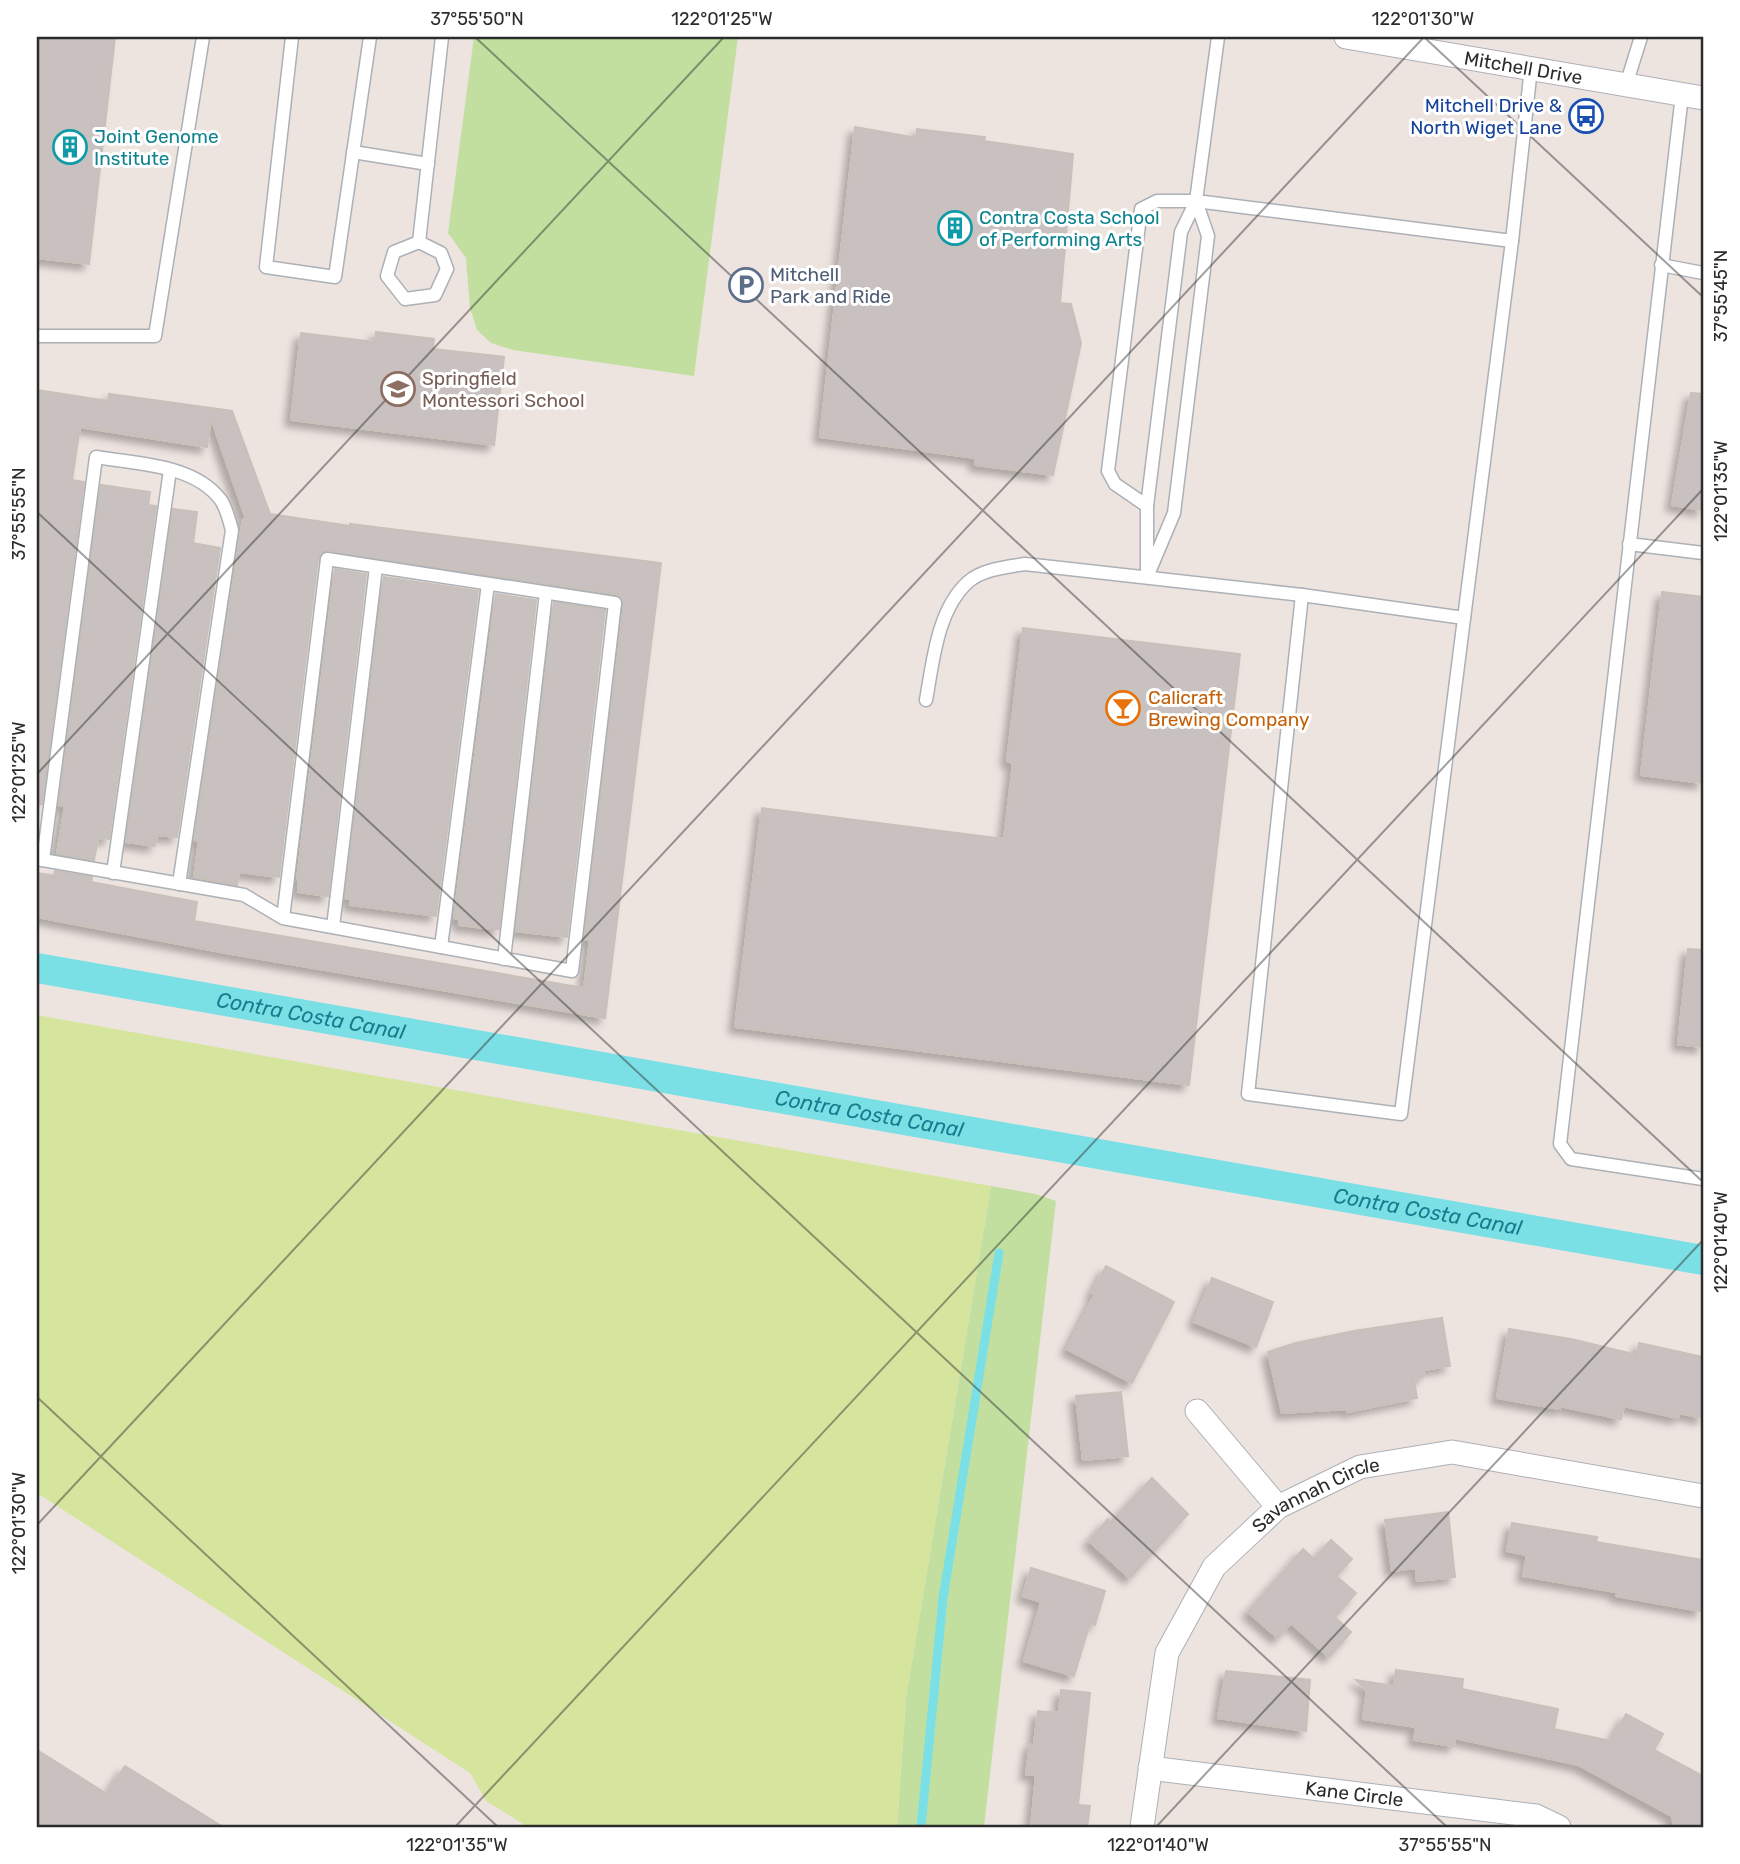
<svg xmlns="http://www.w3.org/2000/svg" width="1740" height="1864" font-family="Rubik,sans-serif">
<defs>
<filter id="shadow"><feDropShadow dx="-6" dy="6" stdDeviation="3.5" flood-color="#0004"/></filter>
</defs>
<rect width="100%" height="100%" fill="#ede4e0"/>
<g fill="#c2dfa0">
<polygon points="474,37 738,37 694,376 513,350 491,343 477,330 470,308 466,258 448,233"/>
<polygon points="991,1186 1036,1194 1056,1201 984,1827 897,1827 906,1698"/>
</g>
<polygon fill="#d5e59d" points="37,1015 991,1186 906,1698 897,1827 528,1827 486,1801 470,1773 37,1493"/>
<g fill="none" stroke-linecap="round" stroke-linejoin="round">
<polyline stroke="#7be0e6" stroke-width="9" points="921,1827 943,1598 999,1253"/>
<path stroke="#7be0e6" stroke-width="30" id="s1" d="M37,968L1703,1260"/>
</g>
<g fill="#c8c1bf" stroke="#c8c0b9" stroke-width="2" filter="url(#shadow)">
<polygon points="37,37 115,37 89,264 37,258"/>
<polygon points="855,127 917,138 917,129 985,137 984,141 1073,154 1060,303 1071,304 1081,343 1053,475 975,465 976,458 820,437"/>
<polygon points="376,332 434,339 433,349 504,357 494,445 291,420 301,333 375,342"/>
<polygon points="37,390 108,401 109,394 232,411 270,514 350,526 350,524 661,563 605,1018 226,953 37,917 37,873 54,876 55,871 92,877 91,882 197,902 194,921 584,988 590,940 584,940 624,604 621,597 616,594 323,551 318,558 279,877 239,872 237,885 194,877 199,841 194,840 238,551 243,519 246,519 211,418 207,447 80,427 72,480 84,482 42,804 37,804"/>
<polygon points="1691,393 1703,394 1703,510 1672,505"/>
<polygon points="101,485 150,492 148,505 156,506 109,839 98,838 94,860 57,854 65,806 59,805"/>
<polygon points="173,509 197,512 193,543 220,548 177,837 157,835 155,846 126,842"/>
<polygon points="335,569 366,574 328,896 298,892 299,880 297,880"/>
<polygon points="384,577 478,591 436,916 350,905 351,899 345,898"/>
<polygon points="1662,592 1703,597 1703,783 1641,775"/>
<polygon points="496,594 536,600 499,929 492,929 459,925 460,919 454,918"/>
<polygon points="554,602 605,610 567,937 516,931"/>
<polygon points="1023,628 1240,654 1189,1085 735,1027 762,808 1004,839 1013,763 1007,761"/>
<polygon points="1688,949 1703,950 1703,1047 1678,1044"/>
<polygon points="1106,1266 1174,1302 1132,1383 1067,1349 1095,1294 1092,1293"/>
<polygon points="1212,1278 1273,1302 1256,1347 1194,1322"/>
<polygon points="1442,1318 1450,1366 1423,1370 1424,1376 1414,1380 1417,1398 1347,1412 1347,1409 1282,1413 1268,1352 1296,1343 1354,1331"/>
<polygon points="1509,1329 1571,1339 1637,1355 1639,1343 1703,1357 1703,1418 1679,1413 1678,1418 1624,1406 1621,1419 1560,1406 1560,1409 1497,1398"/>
<polygon points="1121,1392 1128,1456 1083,1460 1076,1396"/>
<polygon points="1152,1478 1188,1514 1130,1578 1089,1541 1108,1519 1111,1522"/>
<polygon points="1448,1512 1455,1577 1417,1581 1416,1568 1392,1571 1385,1520"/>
<polygon points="1512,1523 1597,1537 1596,1542 1703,1560 1703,1596 1701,1611 1616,1596 1616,1592 1523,1576 1527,1555 1507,1551"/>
<polygon points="1331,1540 1352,1559 1336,1576 1356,1593 1335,1617 1351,1632 1329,1657 1291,1623 1278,1638 1248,1612 1303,1549 1314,1559"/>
<polygon points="1031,1568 1105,1591 1095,1625 1090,1623 1074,1676 1024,1661 1041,1602 1023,1596"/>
<polygon points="1396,1670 1463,1679 1462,1689 1558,1709 1554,1729 1611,1741 1626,1714 1663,1734 1654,1750 1703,1776 1703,1827 1674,1827 1672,1816 1579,1765 1455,1738 1454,1746 1414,1740 1416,1727 1363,1719 1367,1690 1356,1680 1394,1686"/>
<polygon points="1226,1671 1310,1680 1306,1731 1218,1718"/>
<polygon points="1061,1690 1090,1693 1078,1805 1090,1806 1087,1827 1031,1827 1036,1775 1026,1774 1030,1744 1034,1744 1038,1711 1059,1713"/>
<polygon points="37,1750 107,1794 125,1766 223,1827 37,1827"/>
</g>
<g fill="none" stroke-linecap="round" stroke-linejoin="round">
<g stroke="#acb0b7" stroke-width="15">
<g id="lane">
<polyline points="292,37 266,267 335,277 370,37"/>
<polyline points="1218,37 1196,201 1512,241"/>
<polyline points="1626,85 1641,37"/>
<polyline points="1682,95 1560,1144 1571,1159 1703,1179"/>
<polyline points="353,152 428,164"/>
<polygon points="1196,201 1208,236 1174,513 1147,577 1147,506 1181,232"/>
<polyline points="419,242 442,37"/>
<polygon points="419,242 441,253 447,269 435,295 405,299 387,276 394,252"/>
<polyline points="1661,265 1703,273"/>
<polyline points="37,336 155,336 203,37"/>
<polyline points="1147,506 1115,484 1108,471 1141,209 1157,201 1196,201"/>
<polyline points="1629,544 1703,553"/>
<polyline points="1302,595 1248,1094 1401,1114 1512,241 1531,68"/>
<path d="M926,700C933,662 937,610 968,582C983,569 1007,567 1025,564L1302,595L1464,618"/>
<polyline points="37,859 244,895 283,918 572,971 615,603 327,559 283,918"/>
<path d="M43,860L96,457C136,464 193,464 220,499C226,506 229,520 232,530L179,884"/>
<polyline points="113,873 170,470"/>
<polyline points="333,927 376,567"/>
<polyline points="441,947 488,584"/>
<polyline points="504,959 546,593"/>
</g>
</g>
<g stroke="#acb0b7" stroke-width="25">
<g id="street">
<path id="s2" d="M1346,37L1703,98"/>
<polyline points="1197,1411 1278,1507"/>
<path id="s3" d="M1150,1768L1536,1816L1559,1827"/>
<path id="s4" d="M1142,1827L1167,1653L1214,1567L1278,1507L1360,1467L1452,1452L1703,1496"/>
</g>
</g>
<use href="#lane" stroke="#fff" stroke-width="12"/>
<use href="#street" stroke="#fff" stroke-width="23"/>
</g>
<path fill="none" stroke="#2c2c2c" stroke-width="2" stroke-opacity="0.45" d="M475,37L1703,1182M1424,37L1703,297M37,512L1447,1827M37,774L724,37M37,1397L498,1827M37,1525L1424,37M455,1827L1703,489M1156,1827L1703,1240"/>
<defs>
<g id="bus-ring" transform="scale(1.75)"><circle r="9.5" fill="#fff" stroke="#1a4fb4" stroke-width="1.5"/><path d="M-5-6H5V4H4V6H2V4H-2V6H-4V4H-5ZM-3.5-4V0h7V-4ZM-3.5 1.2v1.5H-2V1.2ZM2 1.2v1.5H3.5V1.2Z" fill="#1a4fb4"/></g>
<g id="building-ring" transform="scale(1.75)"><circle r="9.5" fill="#fff" stroke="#0f9aa8" stroke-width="1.5"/><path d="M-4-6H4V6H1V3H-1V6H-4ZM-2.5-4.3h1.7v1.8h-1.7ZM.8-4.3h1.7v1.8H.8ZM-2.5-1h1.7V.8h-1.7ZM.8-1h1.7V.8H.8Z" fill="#0f9aa8"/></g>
<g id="parking-ring" transform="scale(1.75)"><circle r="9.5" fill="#fff" stroke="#5c6f8a" stroke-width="1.5"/><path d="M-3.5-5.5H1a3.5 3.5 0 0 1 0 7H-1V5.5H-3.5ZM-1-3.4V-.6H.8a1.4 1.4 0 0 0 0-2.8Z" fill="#5c6f8a"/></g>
<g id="school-ring" transform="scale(1.75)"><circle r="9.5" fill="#fff" stroke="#8d6e63" stroke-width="1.5"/><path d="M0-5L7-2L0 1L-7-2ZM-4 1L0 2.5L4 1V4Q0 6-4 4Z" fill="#8d6e63"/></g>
<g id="bar-ring" transform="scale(1.75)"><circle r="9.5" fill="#fff" stroke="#e8710a" stroke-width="1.5"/><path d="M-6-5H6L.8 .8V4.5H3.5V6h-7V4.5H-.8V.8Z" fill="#e8710a"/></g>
</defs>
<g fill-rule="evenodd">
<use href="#bus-ring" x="1586" y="116"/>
<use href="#building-ring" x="70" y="147"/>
<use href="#building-ring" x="955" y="228"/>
<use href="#parking-ring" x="746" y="285"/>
<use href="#school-ring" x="398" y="389"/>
<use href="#bar-ring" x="1123" y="708"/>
</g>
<g text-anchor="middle" stroke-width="6" stroke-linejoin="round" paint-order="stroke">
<g font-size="19" fill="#2c2c2c" stroke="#fff">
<text dy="7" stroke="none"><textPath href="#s2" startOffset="180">Mitchell Drive</textPath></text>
<text dy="7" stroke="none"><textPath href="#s4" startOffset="401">Savannah Circle</textPath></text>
<text dy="7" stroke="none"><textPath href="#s3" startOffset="206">Kane Circle</textPath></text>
</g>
<g font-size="19" fill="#164399" stroke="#fff" text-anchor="end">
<text x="1562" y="112">Mitchell Drive &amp;<tspan x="1562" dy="22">North Wiget Lane</tspan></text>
</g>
<g font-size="19" fill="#0d838f" stroke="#fff" text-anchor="start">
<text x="94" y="143">Joint Genome<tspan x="94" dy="22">Institute</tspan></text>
<text x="979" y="224">Contra Costa School<tspan x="979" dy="22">of Performing Arts</tspan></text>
</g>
<g font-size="19" fill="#4e5e75" stroke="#fff" text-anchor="start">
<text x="770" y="281">Mitchell<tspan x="770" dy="22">Park and Ride</tspan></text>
</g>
<g font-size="19" fill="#785e54" stroke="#fff" text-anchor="start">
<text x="422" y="385">Springfield<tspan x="422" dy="22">Montessori School</tspan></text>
</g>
<g font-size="19" fill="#c56008" stroke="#fff" text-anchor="start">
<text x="1148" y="704">Calicraft<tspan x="1148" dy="22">Brewing Company</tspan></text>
</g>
<g font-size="21" font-style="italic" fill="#177d8e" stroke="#fff">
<text dy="7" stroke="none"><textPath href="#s1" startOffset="278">Contra Costa Canal</textPath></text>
<text dy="7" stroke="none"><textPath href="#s1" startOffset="845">Contra Costa Canal</textPath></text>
<text dy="7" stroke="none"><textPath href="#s1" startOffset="1412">Contra Costa Canal</textPath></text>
</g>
</g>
<rect width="1740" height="1864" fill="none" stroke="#ffffff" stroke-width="77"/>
<rect x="38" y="38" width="1664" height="1788" fill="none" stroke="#2c2c2c" stroke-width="2.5"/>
<g font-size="18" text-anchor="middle" fill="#2c2c2c">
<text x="477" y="25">37°55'50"N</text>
<text x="722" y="25">122°01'25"W</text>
<text x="1423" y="25">122°01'30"W</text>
<text transform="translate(1721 296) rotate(-90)" y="6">37°55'45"N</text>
<text transform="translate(1721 491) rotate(-90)" y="6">122°01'35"W</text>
<text transform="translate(19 514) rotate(-90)" y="6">37°55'55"N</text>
<text transform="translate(19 772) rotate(-90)" y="6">122°01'25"W</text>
<text transform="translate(1721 1242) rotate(-90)" y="6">122°01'40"W</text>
<text transform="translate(19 1523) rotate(-90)" y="6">122°01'30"W</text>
<text x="457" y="1851">122°01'35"W</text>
<text x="1158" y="1851">122°01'40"W</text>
<text x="1445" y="1851">37°55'55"N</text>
</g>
</svg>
